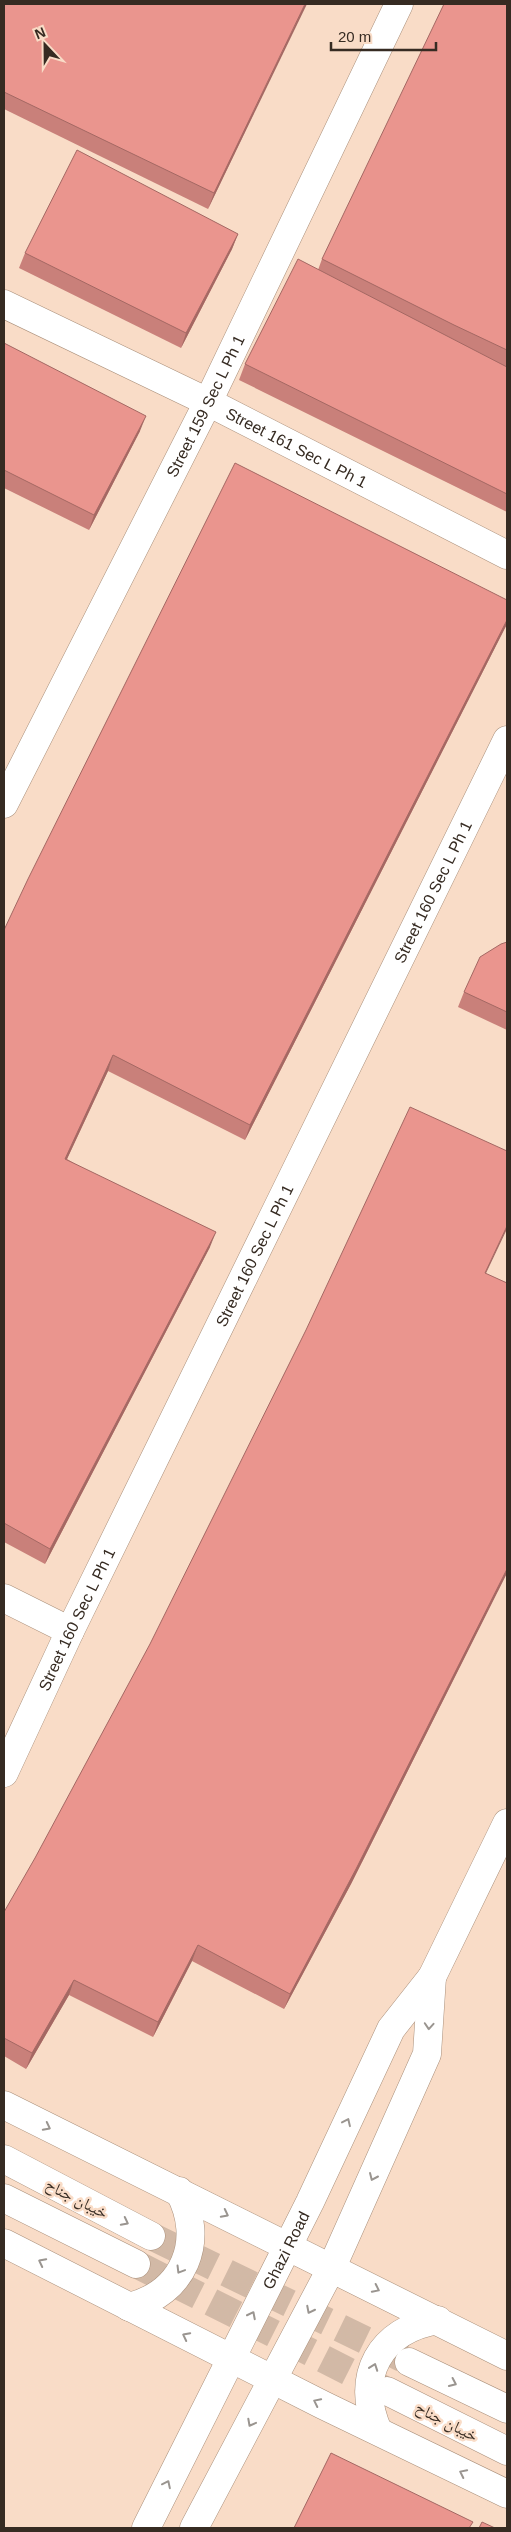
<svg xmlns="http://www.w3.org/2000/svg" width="511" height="2532" font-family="Arial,'Noto Naskh Arabic',sans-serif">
<rect width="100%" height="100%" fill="#f9dcc7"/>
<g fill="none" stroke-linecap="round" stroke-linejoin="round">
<g stroke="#d2b9a6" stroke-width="28" stroke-dasharray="28 14" stroke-linecap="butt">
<polyline points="151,2236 406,2360"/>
<polyline points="136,2264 387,2391"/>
</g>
<g stroke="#aa907b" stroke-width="29">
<g id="street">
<path id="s1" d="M4,304L208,402L507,555"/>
<path id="s2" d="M4,804L208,402L399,4"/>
<polyline points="4,1598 70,1631"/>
<path id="s3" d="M4,1773L70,1631L507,740"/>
</g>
</g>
<g stroke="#aa907b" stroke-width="29">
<g id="secondary">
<polyline points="4,2105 507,2356"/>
<polyline points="4,2159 151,2236"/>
<polyline points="4,2198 136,2264"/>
<polyline points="4,2243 323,2405 507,2494"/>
<path d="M129,2307C184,2293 206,2241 179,2191"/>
<polyline points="409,2362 507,2409"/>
<polyline points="387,2391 507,2451"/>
<path d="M378,2431C354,2376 380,2330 438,2320"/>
<path id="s4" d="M146,2528L310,2202L391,2029L432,1977L507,1823"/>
<polyline points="194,2528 332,2267 427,2054 432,1977"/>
</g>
</g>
<use href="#street" stroke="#fff" stroke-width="28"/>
<use href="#secondary" stroke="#fff" stroke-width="28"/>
</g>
<g fill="#c9807a">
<polygon points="4,4 254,113 208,209 4,109"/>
<polygon points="507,4 507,512 239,380 245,364 318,270 322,259"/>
<polygon points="238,234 232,249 181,348 19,268 25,253"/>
<polygon points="4,343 140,431 89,530 4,488"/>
<polygon points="507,600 507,624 245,1140 108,1071 67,1159 210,1247 45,1564 4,1542 4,930"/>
<polygon points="507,942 507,1030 458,1007 464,992"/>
<polygon points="486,1274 507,1283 507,1573 351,1884 284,2009 192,1961 153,2037 69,1995 26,2069 4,2056 4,1912"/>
</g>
<g fill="#a46863">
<polygon points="305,4 307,4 208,209 214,193"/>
<polygon points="238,234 232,249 181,348 186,333"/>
<polygon points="146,416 140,431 89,530 94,515"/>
<polygon points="507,620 507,624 245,1140 250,1125"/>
<polygon points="113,1055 108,1071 60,1174 65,1159"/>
<polygon points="507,1226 507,1229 479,1288 485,1273"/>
<polygon points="216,1232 210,1247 45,1564 50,1549"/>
<polygon points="507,1569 507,1573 351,1884 284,2009 290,1994"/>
<polygon points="198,1945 192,1961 153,2037 158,2022"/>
<polygon points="74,1980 69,1995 26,2069 32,2053"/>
</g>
<g fill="#ea958e" stroke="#a46863">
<polygon points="4,4 305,4 214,193 4,92"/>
<polygon points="444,4 507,4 507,350 454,325 322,259"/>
<polygon points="77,150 238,234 186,333 25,253"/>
<polygon points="298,259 507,367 507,494 245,364"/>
<polygon points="4,343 146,416 94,515 4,470"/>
<polygon points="235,463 507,600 507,620 250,1125 113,1055 65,1159 216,1232 50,1549 4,1523 4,930 28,879"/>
<polygon points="507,942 507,1012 464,992 480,957 501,944"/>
<polygon points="410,1107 507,1151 507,1226 485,1273 507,1283 507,1569 356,1869 290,1994 198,1945 158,2022 74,1980 32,2053 4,2038 4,1912 35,1858 150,1644 306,1330"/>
<polygon points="331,2453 473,2522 469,2528 294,2528"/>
<polygon points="482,2522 495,2528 479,2528"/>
</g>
<defs><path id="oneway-chevron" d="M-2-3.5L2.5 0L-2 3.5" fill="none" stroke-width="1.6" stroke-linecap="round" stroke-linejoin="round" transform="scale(1.25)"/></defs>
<g stroke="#9a9590">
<use href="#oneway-chevron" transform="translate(429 2026) rotate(94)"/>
<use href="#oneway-chevron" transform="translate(347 2122) rotate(-65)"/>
<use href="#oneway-chevron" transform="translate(47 2127) rotate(27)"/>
<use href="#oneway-chevron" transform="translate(373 2177) rotate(114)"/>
<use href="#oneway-chevron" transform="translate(225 2214) rotate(27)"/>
<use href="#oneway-chevron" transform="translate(125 2222) rotate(27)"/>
<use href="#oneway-chevron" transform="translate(42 2262) rotate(-153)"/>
<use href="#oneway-chevron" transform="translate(180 2270) rotate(121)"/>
<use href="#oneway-chevron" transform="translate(376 2289) rotate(26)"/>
<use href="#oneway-chevron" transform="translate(310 2310) rotate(117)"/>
<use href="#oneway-chevron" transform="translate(252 2315) rotate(-63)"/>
<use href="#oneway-chevron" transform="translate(186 2336) rotate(-153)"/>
<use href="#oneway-chevron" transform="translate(374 2367) rotate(-70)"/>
<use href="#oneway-chevron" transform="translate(453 2383) rotate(25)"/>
<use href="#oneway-chevron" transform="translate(317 2402) rotate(-154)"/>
<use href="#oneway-chevron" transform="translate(251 2423) rotate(118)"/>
<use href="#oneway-chevron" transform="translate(463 2473) rotate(-154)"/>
<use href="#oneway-chevron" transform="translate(167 2484) rotate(-64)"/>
</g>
<g text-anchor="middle" stroke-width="5" stroke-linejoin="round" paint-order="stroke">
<g font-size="16" fill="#362b22" stroke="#f9dcc7">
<text dy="6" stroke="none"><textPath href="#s2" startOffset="446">Street 159 Sec L Ph 1</textPath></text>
<text dy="6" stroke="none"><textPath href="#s1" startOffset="326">Street 161 Sec L Ph 1</textPath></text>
<text dy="6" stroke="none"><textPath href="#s3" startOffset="980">Street 160 Sec L Ph 1</textPath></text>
<text dy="6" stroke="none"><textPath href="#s3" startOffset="575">Street 160 Sec L Ph 1</textPath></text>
<text dy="6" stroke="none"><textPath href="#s3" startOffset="170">Street 160 Sec L Ph 1</textPath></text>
<text transform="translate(77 2198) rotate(27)" y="6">خیبان جناح</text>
<text dy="6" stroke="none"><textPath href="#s4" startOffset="311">Ghazi Road</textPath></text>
<text transform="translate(447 2421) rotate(27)" y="6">خیبان جناح</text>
</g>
</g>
<rect width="511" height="2532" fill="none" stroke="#362b22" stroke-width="10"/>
<g transform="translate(45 45) rotate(338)" stroke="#f9dcc7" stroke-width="4" paint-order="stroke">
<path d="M0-4L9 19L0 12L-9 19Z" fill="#362b22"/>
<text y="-8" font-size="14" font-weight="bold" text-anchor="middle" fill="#362b22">N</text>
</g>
<path d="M331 42v8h105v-8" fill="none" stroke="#362b22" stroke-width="2.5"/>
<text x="338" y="42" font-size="15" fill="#362b22" stroke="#f9dcc7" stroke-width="4" paint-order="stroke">20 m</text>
</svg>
